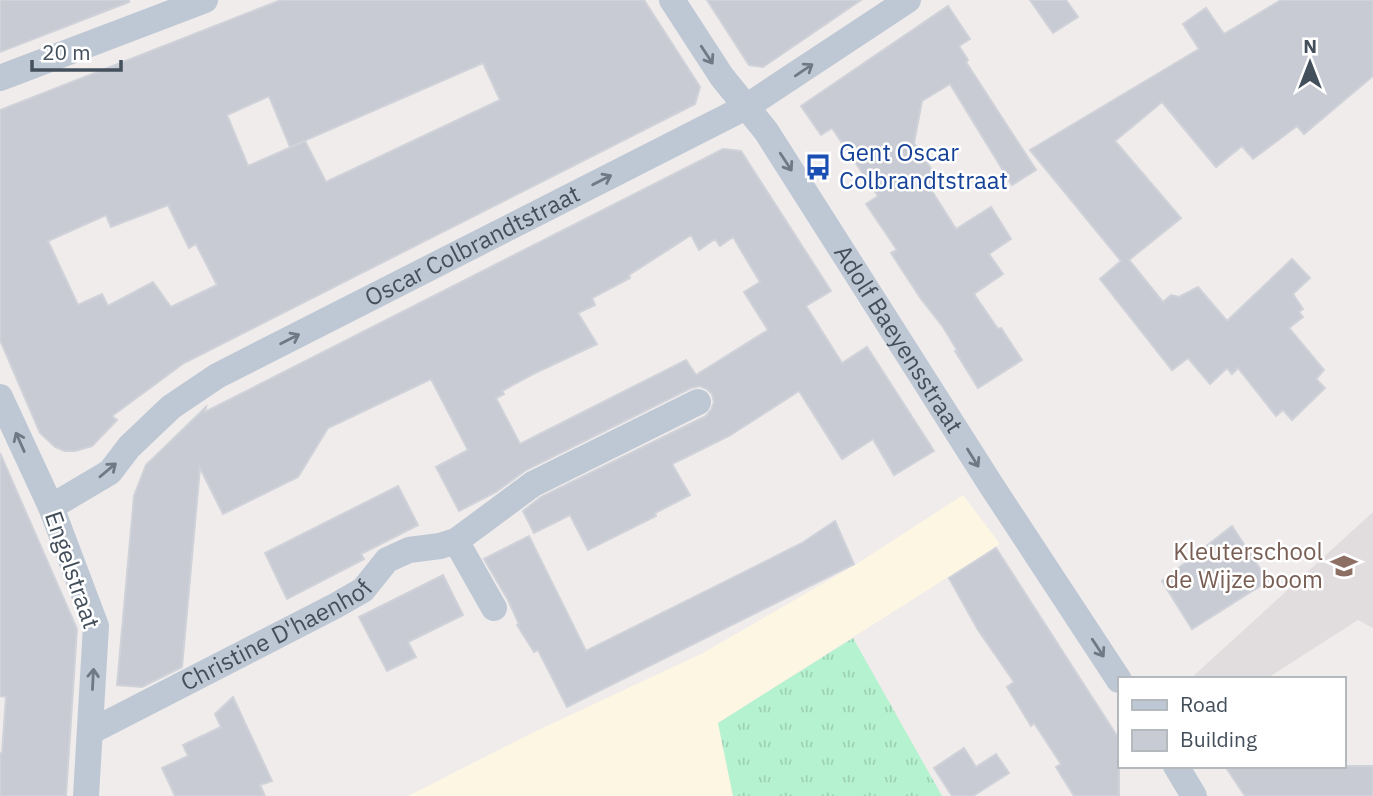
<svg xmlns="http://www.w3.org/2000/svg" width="1373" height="796" font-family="'IBM Plex Sans',sans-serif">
<defs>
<pattern id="grass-tufts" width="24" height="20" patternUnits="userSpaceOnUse" patternTransform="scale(1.75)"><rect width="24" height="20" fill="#b5f2cf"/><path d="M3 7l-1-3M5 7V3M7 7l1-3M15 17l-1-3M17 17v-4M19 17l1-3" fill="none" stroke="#9dd1b4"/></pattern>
</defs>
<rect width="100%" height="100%" fill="#f0ecec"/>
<polygon fill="#fdf6e2" points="963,495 1000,544 718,723 733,796 408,796 532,733 703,653 855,565"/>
<polygon fill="#e1ddde" points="1373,512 1373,628 1358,620 1266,679 1190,679"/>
<polygon fill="url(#grass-tufts)" points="853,638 942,796 733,796 718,723"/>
<g fill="#c8cbd3" stroke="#d0d2d9" stroke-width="2" fill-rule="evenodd">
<polygon points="0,0 129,0 129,2 0,52"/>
<path d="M281,0H644L700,87L695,104L184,363L112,416L117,420L92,446L75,451H65L55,447L40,433L0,340V110ZM483,63L500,100L326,182L305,141L248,166L227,115L269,96L290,147ZM168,205L189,248L196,244L217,285L171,307L153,282L108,306L102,294L78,305L48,241L106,215L111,227Z"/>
<polygon points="707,0 861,0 763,67 749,65"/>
<polygon points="1030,0 1066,0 1078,17 1053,33"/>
<polygon points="1281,0 1373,0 1373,76 1304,134 1297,126 1253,159 1242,146 1216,167 1162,102 1115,141 1181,218 1129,260 1163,302 1171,295 1179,297 1198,287 1227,321 1292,259 1310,278 1293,294 1303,309 1299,312 1303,317 1289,328 1324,370 1316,379 1325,388 1292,420 1283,410 1276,416 1238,368 1232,374 1227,368 1210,384 1188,358 1172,370 1100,279 1121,261 1030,150 1199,49 1183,24 1206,8 1224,34"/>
<polygon points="948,6 970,39 959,46 968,60 966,62 1036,170 1012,185 950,84 922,101 914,143 940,182 930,188 956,229 991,207 1011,239 989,254 1003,274 974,294 998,329 1001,328 1022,360 978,388 955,351 957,350 943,327 921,299 891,253 897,250 866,204 878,196 832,128 821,135 801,106"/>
<path d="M723,149L741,151L831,291L806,306L842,363L867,347L934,451L894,475L873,439L842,459L799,391L729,436L672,464L690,495L655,513L656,516L588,550L570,515L534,533L523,511L541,497L706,416L711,410L714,402L712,394L707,389L700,386L691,388L526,470L496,492L459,511L436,467L468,450L431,379L328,428L298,477L223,514L200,468L182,667L142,687L117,685L134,496L146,465L206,407L205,412ZM691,235L699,250L715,239L720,246L733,237L760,282L744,292L768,330L696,375L686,360L520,444L496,398L504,394L502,391L533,374L597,344L578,313L595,305L592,298L630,278L629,275Z"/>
<polygon points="0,453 77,629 66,796 0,796 0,753 2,753 6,697 0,696"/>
<polygon points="398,486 418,525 361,554 364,559 287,599 265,553"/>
<polygon points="835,521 854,564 567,707 538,650 534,652 517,625 519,624 508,600 484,559 529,536 586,651 802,543"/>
<polygon points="1232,526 1268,581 1192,629 1162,581"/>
<polygon points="996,548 1119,739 1119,796 1074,796 1056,767 1061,764 1034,723 1031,726 1007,687 1014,682 978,630 949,578"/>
<polygon points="443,575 463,615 408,642 416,657 387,671 359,617"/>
<polygon points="233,697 272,781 260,785 265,796 175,796 162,768 188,756 183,745 221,727 215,714"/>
<polygon points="964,748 976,767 996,754 1009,773 973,796 952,796 934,768"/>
<polygon points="1225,766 1373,766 1373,796 1245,796"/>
</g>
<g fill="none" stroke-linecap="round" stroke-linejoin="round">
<g stroke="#bec8d4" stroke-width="26">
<path id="s1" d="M672,0L722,77L766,131L991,485L1119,680"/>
<polyline points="0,78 205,0"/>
<polyline points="0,397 51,507 96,626 86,796"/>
<path id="s2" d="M51,507L110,472L129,447L171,407L217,376L746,107L908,0"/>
<polyline points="456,541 533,484 698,402"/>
<path id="s3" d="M90,732L335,606L363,590L387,560L409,550L440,546L456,541L494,608"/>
<polyline points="1176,766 1194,796"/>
</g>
</g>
<defs><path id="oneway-shaft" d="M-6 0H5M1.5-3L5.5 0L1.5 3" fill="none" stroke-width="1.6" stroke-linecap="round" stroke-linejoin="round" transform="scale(1.75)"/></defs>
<g stroke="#6e7985">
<use href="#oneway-shaft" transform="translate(707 55) rotate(57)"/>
<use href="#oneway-shaft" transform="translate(804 70) rotate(-34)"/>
<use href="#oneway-shaft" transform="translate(786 162) rotate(57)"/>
<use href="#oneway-shaft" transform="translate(602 180) rotate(-27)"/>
<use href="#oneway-shaft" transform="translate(290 339) rotate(-27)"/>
<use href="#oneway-shaft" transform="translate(20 442) rotate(-114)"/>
<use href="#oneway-shaft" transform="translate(973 458) rotate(58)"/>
<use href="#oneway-shaft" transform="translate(108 470) rotate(-40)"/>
<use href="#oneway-shaft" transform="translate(1098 648) rotate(57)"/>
<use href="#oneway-shaft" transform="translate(93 679) rotate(-87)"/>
</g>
<defs>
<g id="bus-bare" transform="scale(2.1)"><path d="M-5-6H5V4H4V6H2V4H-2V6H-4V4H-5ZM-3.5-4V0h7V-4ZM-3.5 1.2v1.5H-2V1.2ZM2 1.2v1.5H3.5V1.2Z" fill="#1a4fb4" stroke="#fff" stroke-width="2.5" paint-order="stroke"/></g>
<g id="school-bare" transform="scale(2.1)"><path d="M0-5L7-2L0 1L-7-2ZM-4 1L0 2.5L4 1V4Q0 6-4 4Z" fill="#8d6e63" stroke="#fff" stroke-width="2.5" paint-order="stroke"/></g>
</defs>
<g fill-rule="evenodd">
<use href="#bus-bare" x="818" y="167"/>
<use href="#school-bare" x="1344" y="566"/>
</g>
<g text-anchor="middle" stroke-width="5" stroke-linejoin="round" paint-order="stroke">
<g font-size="24" fill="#164399" stroke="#fff" text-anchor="start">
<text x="839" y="161">Gent Oscar<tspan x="839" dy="28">Colbrandtstraat</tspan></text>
</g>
<g font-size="24" fill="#434f5b" stroke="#fff">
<text dy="8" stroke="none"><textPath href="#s2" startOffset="500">Oscar Colbrandtstraat</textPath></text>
<text dy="8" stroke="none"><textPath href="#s1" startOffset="408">Adolf Baeyensstraat</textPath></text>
<text transform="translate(72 570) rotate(71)" y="8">Engelstraat</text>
<text dy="8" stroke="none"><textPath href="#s3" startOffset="210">Christine D'haenhof</textPath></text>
</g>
<g font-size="24" fill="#785e54" stroke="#fff" text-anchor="end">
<text x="1323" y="560">Kleuterschool<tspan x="1323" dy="28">de Wijze boom</tspan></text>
</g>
</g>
<rect x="1118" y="677" width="228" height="91" fill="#ffffff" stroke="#b4b9bd" stroke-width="2"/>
<rect x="1132" y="700" width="35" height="10" fill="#bec8d4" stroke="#b4b9bd" stroke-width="2"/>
<text x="1180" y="712" font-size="21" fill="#434f5b">Road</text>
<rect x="1132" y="730" width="35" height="21" fill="#c8cbd3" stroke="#b4b9bd" stroke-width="2"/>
<text x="1180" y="747" font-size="21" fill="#434f5b">Building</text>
<g transform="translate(1310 63)" stroke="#ffffff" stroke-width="5" paint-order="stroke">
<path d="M0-5L12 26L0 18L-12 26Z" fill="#434f5b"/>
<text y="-10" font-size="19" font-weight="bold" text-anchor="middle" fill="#434f5b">N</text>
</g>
<path d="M32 60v10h89v-10" fill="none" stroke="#434f5b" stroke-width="3.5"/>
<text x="42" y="60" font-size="21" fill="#434f5b" stroke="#ffffff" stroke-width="5" paint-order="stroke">20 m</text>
</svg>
